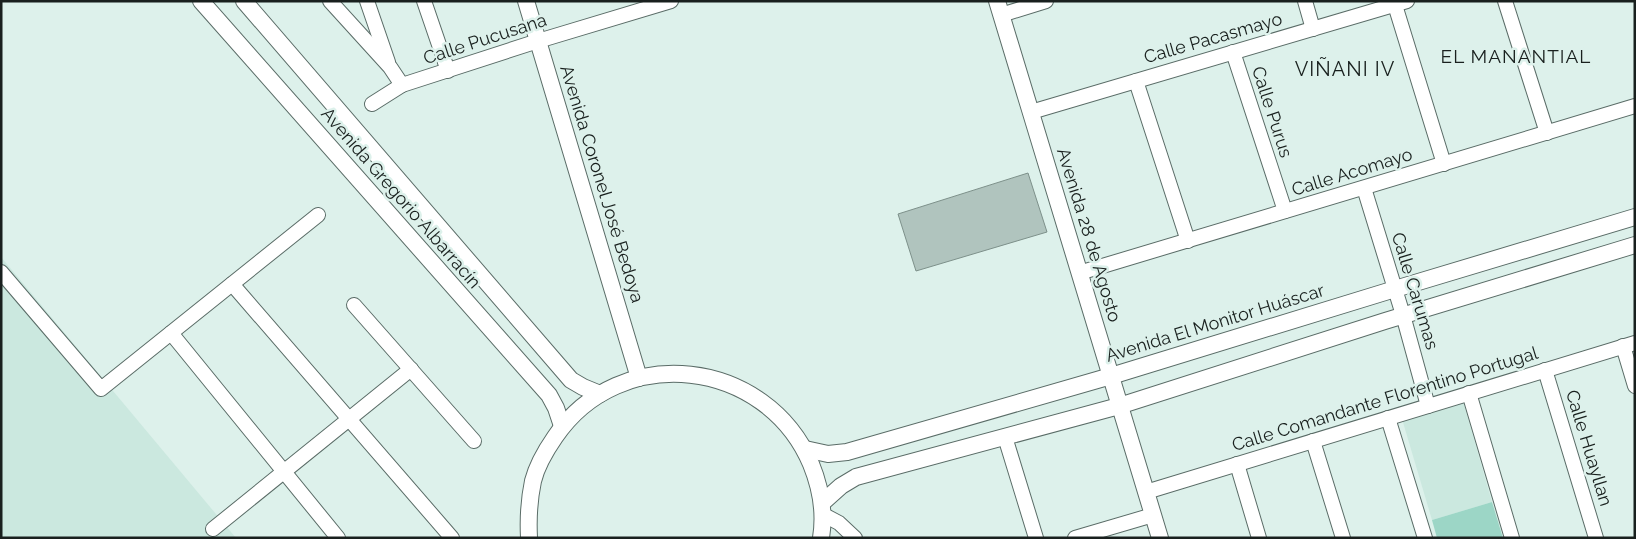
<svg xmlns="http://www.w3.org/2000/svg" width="1636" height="539" font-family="Raleway,sans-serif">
<rect width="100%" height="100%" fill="#ddf1eb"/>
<g fill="#cbe8df">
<polygon points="1,257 236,538 1,538"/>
<polygon points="1463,401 1492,502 1432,520 1402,419"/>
</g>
<polygon fill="#9cd6c6" points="1492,502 1503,538 1437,538 1432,520"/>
<polygon fill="#b0c4be" stroke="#7d908a" points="1028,173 1047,232 916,271 898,214"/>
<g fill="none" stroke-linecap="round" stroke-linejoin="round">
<g stroke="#5a6c67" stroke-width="16">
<g id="minor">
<polyline points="330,1 390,67 402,85"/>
<polyline points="367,1 388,62"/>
<polyline points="424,1 448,71"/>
<polyline points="1305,1 1313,29"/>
<polyline points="1505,1 1547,133"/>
<polyline points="1395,5 1444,164"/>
<polyline points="1001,15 1046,1"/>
<polyline points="1233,52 1285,211"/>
<polyline points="1136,81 1188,241"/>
<polyline points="372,104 402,85 538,41 671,1"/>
<polyline points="1031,112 1407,1"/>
<polyline points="1364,188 1403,315 1428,406"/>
<polyline points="1,272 101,389 318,215"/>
<polyline points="1079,273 1635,106"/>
<polyline points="232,284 452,538"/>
<polyline points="354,305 474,441"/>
<polyline points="171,333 338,538"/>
<polyline points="1623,346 1635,386"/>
<polyline points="1545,370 1596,538"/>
<polyline points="1469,393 1512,538"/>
<polyline points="1388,418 1425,538"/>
<polyline points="1005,437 1036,538"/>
<polyline points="1313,441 1343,538"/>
<polyline points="1237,464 1259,538"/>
<polyline points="1146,492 1635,343"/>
<polyline points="822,514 839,523 855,538"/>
<polyline points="213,529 411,369"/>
<polyline points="1075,538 1153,515"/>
</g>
</g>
<g stroke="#5a6c67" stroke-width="18">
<g id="tertiary">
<polyline points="201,1 549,395 556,408 562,426"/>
<polyline points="244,1 571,380 583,387 600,394"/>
<polyline points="526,1 639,378"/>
<polyline points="997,1 1160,538"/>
<polyline points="805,449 828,454 847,452 1111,376 1395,289 1635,217"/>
<polyline points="822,503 841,486 856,477 1119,406 1385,321 1635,245"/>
<path d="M529,538C528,518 529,500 533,481C537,465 546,450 555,437C620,341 766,358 811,464C820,486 825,513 821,538"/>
</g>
</g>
<use href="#minor" stroke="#fff" stroke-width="14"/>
<use href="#tertiary" stroke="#fff" stroke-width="16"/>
</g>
<g text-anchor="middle" stroke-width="5" stroke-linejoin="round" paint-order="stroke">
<g font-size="18" fill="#19201e" stroke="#ddf1eb">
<text transform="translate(1213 38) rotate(-16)" y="6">Calle Pacasmayo</text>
<text transform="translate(485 39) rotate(-18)" y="6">Calle Pucusana</text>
<text transform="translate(1272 112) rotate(72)" y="6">Calle Purus</text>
<text transform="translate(1352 172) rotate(-17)" y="6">Calle Acomayo</text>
<text transform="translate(602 184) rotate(73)" y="6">Avenida Coronel José Bedoya</text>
<text transform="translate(401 198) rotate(49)" y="6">Avenida Gregorio Albarracín</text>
<text transform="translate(1089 235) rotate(73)" y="6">Avenida 28 de Agosto</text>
<text transform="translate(1415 291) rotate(73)" y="6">Calle Carumas</text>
<text transform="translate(1215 323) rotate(-17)" y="6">Avenida El Monitor Huáscar</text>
<text transform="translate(1385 399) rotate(-17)" y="6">Calle Comandante Florentino Portugal</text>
<text transform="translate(1589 448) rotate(73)" y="6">Calle Huayllan</text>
</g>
<g font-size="19" letter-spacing="1" fill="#19201e" stroke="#ddf1eb">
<text x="1516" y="63">EL MANANTIAL</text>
</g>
<g font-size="20" letter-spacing="1" fill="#19201e" stroke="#ddf1eb">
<text x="1345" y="76">VIÑANI IV</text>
</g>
</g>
<rect width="1636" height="539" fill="none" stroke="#19201e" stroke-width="5"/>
</svg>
